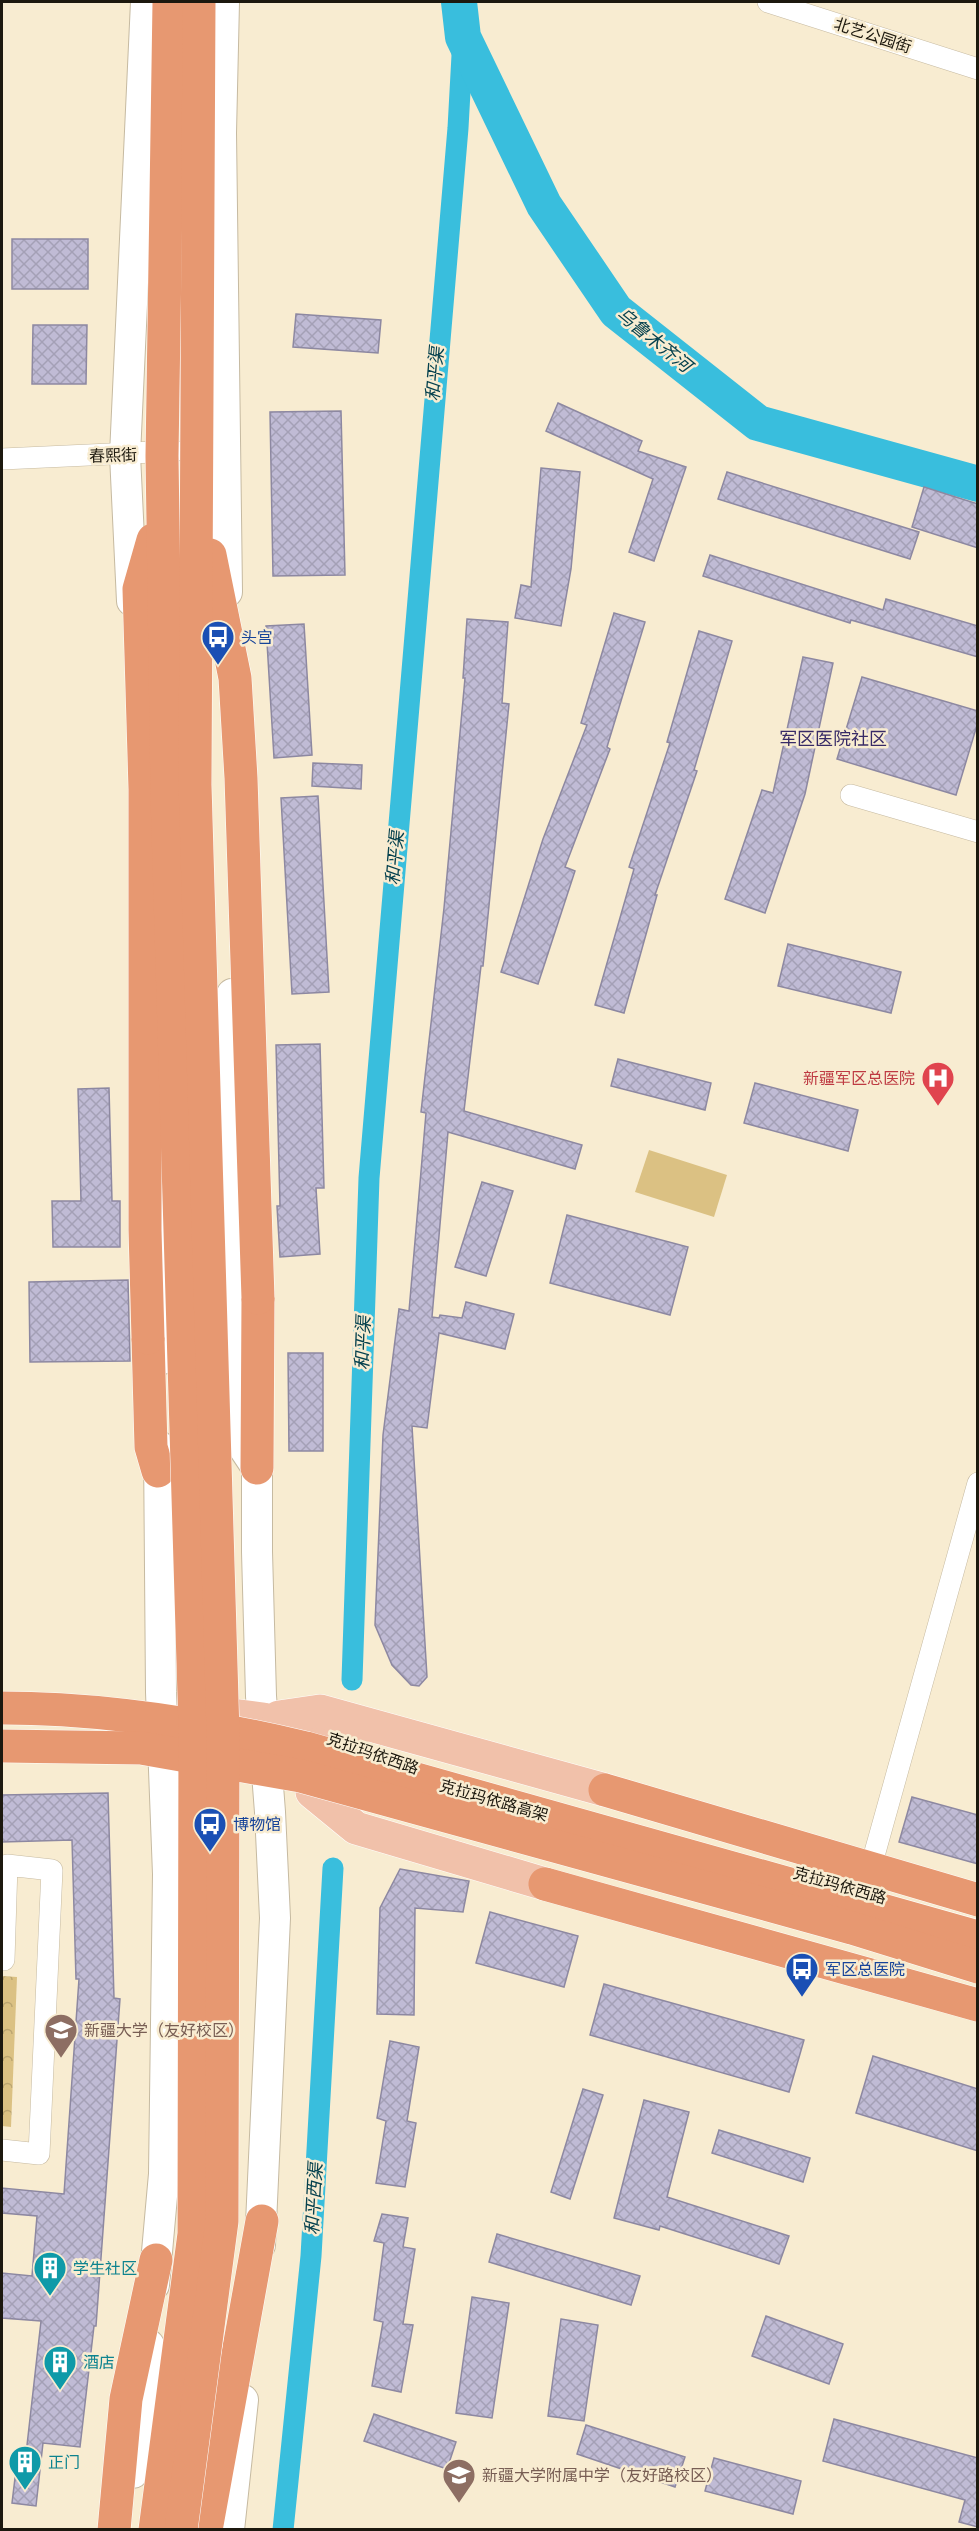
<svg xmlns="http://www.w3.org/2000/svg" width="979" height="2531" font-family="'Archivo Narrow','Noto Sans SC',sans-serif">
<defs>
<pattern id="park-crowns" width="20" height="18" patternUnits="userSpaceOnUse" patternTransform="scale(1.5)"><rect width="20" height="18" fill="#dbc183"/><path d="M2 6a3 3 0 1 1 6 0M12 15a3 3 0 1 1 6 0" fill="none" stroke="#bba570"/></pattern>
<pattern id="building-cross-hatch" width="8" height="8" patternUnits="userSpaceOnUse" patternTransform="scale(1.5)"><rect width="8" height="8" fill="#c0bbd5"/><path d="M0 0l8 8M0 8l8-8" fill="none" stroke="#a4a0b6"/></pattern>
</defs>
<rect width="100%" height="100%" fill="#f8ecd1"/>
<polygon fill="url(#park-crowns)" points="2,1976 17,1977 11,2127 2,2126"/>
<polygon fill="#dbc183" points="649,1150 727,1175 714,1217 635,1192"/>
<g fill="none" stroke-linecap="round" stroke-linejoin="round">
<g stroke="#39bedd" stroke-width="21">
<polyline points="352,1680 369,1178 458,128 463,37"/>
<polyline points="283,2530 311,2256 333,1868"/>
</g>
<polyline stroke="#39bedd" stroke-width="36" points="459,2 463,37 544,205 616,311 758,423 978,484"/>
</g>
<g fill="url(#building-cross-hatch)" stroke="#8d88a1" stroke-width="1.5">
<rect x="12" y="239" width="76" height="50"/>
<polygon points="296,314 381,320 378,353 293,347"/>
<polygon points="33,325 87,325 86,384 32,384"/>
<polygon points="558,403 642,441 638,451 686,467 654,561 629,552 653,479 546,431"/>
<polygon points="341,411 345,575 273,576 270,412"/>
<polygon points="541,468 580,472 571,569 561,626 515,618 521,585 531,587"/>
<polygon points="727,472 919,532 910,559 718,499"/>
<polygon points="924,487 978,504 978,548 912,527"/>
<polygon points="710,555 883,610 886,599 978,626 978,657 851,620 850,623 703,576"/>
<polygon points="614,613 645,622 607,747 610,749 565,867 575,871 538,984 501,972 543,839 587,725 581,723"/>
<polygon points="467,619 508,622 502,703 509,704 483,966 481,966 464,1111 582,1145 575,1169 448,1132 432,1317 439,1318 440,1315 462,1318 466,1302 514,1314 505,1349 439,1333 427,1428 412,1426 427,1677 419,1686 411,1685 392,1665 375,1625 383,1435 399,1309 409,1311 426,1113 421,1112 444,908 465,678 463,678"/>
<polygon points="304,624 312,755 274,758 266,626"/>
<polygon points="699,631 732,641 694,770 697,771 655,895 657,895 624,1013 595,1005 634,869 629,867 670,743 667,742"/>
<polygon points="803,657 833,663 805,794 765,913 725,899 762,790 773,793"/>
<polygon points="862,677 978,711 978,722 956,795 837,759"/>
<polygon points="313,763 362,765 361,789 312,786"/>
<polygon points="318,796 329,992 292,994 281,798"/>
<polygon points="788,944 901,972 891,1013 778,986"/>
<polygon points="320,1044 324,1188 316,1188 320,1254 280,1257 277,1206 280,1206 276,1045"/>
<polygon points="618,1059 711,1083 705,1110 611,1086"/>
<polygon points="755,1083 858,1110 848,1151 744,1123"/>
<polygon points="109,1088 112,1201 120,1201 120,1247 53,1247 52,1201 81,1201 78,1089"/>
<polygon points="482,1182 513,1191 486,1276 455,1267"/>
<polygon points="567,1215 688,1247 670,1315 550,1283"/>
<polygon points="128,1280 130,1361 30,1362 29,1282"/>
<polygon points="288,1353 323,1353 323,1451 289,1451"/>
<polygon points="108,1793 114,1998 120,1999 96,2326 94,2326 80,2447 43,2443 36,2506 12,2503 18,2453 26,2454 41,2321 2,2318 2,2273 32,2276 37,2216 2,2213 2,2188 64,2194 79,1979 76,1979 72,1840 2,1842 2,1795"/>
<polygon points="912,1797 978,1815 978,1864 899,1842"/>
<polygon points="400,1869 469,1881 463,1912 415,1908 414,2015 377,2014 380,1908"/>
<polygon points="490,1912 578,1936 564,1987 476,1963"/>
<polygon points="604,1984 804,2040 789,2092 590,2035"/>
<polygon points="390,2041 419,2047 407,2121 416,2123 405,2187 376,2183 386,2121 377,2118"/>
<polygon points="873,2056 978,2089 978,2151 856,2113"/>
<polygon points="583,2089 603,2095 570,2199 551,2192"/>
<polygon points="644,2100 689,2112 667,2197 789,2236 779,2264 660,2226 659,2230 614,2218"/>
<polygon points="719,2130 810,2158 803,2182 712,2153"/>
<polygon points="382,2214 408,2218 403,2247 415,2249 403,2324 413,2325 401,2392 372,2386 383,2322 374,2320 384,2243 374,2241"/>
<polygon points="497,2234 640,2276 631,2305 489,2262"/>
<polygon points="472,2297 509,2303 492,2418 456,2413"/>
<polygon points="766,2316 843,2344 829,2384 752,2356"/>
<polygon points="561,2319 598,2325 584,2421 548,2416"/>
<polygon points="374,2414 456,2442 447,2469 364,2441"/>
<polygon points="834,2419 978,2458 978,2527 959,2522 965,2500 823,2461"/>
<polygon points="586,2425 685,2457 675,2487 577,2454"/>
<polygon points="714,2458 801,2481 793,2514 705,2491"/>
</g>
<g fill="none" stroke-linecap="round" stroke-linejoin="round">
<g stroke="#c6baa1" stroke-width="22">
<g id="street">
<polyline points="768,2 978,69"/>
<polyline points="2,459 175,451"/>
<polyline points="851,795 978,832"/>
<polyline points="858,1913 978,1483"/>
<polyline points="2,1960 4,1960 7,1865 52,1870 39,2154 2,2150"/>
</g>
</g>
<g stroke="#c6baa1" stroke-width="32">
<g id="secondary">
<polyline points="224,2 221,133 227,592"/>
<polyline points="132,601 125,455 146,2"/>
<polyline points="232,994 241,1444 257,1468 257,1552 261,1696 270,1812 275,1918 260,2245"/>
<polyline points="160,1143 166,1265 162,1359"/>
<polyline points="154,2285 164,2174 168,1874 161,1692 159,1446"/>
<polyline points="133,2473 144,2404 149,2345"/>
<polyline points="229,2530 243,2400"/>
</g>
</g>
<g stroke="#fff" stroke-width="34">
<g id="primary">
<polyline points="194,1710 263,1719 291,1726 353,1747"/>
<polyline points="279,1717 320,1711 605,1790"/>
<polyline points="312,1792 356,1828 545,1884"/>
</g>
</g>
<g stroke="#fff" stroke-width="34">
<g id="highway">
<polyline points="148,1338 151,1447 158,1471"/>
<polyline points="257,1468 258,1298"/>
<polyline points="545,1884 978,2005"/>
<polyline points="114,2530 126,2399 156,2260"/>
<polyline points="206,2530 262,2221"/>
</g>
</g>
<use href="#street" stroke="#fff" stroke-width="21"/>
<use href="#secondary" stroke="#fff" stroke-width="30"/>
<use href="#primary" stroke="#f1c1aa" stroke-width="33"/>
<use href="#highway" stroke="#e79871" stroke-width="33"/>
<g stroke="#fff" stroke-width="34" stroke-linecap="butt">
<g id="highway-bridge">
<polyline points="210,555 235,678 241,778 258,1298"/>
<polyline points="148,1338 145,1230 145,789 139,589 153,540"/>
<path d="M2,1708C105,1708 205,1724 306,1748L978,1937"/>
<polyline points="2,1746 141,1748 301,1776 852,1928 978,1967"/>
<polyline points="605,1790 978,1900"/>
<polyline points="155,2530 194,2234 195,1729 167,798 162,456 169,2"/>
<polyline points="181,2530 222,2221 223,1733 195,785 199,2"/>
</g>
</g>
<use href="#highway-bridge" stroke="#e79871" stroke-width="33"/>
</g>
<defs>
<g id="bus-pin" transform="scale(1.725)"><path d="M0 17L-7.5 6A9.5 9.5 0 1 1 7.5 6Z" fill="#1a4fb4" stroke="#f8ecd1"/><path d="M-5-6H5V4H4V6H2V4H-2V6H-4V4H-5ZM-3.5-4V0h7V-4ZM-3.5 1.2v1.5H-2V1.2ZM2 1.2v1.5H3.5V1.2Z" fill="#fff"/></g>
<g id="hospital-pin" transform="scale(1.725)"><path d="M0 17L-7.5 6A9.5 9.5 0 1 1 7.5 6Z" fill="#e0444e" stroke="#f8ecd1"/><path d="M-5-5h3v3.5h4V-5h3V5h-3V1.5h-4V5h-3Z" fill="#fff"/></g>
<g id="school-pin" transform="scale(1.725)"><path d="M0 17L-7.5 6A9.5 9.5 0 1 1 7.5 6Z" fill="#8d6e63" stroke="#f8ecd1"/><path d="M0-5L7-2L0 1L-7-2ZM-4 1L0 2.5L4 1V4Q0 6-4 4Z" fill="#fff"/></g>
<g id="building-pin" transform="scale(1.725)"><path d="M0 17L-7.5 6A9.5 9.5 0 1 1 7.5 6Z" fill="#0f9aa8" stroke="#f8ecd1"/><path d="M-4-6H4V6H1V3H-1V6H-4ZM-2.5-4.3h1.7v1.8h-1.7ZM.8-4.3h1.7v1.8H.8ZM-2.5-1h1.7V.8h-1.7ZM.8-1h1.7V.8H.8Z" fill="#fff"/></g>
</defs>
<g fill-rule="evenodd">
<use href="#bus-pin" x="218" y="637"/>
<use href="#hospital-pin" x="938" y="1078"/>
<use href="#bus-pin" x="210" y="1824"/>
<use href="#bus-pin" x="802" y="1969"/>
<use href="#school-pin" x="61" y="2030"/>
<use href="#building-pin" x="50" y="2268"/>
<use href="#building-pin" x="60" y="2362"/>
<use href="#building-pin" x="25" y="2462"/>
<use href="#school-pin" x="459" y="2475"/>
</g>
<g text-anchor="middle" stroke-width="5" stroke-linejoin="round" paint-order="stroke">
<g font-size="16" fill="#1c180e" stroke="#f8ecd1">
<text transform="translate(873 35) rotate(18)" y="6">北艺公园街</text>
<text transform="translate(113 455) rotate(-2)" y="6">春熙街</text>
<text transform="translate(373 1753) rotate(19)" y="6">克拉玛依西路</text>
<text transform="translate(494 1800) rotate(16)" y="6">克拉玛依路高架</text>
<text transform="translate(840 1885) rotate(16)" y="6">克拉玛依西路</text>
</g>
<g font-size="16" fill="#164399" stroke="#f8ecd1" text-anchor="start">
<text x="241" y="643">头宫</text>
<text x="233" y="1830">博物馆</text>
<text x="825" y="1975">军区总医院</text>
</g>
<g font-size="16" fill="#be3a42" stroke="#f8ecd1" text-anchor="end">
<text x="915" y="1084">新疆军区总医院</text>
</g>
<g font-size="16" fill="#785e54" stroke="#f8ecd1" text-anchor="start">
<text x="84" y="2036">新疆大学（友好校区）</text>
<text x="482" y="2481">新疆大学附属中学（友好路校区）</text>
</g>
<g font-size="16" fill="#0d838f" stroke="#f8ecd1" text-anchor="start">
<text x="73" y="2274">学生社区</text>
<text x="83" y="2368">酒店</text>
<text x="48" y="2468">正门</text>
</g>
<g font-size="18" font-style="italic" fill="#05414e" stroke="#f8ecd1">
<text transform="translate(654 340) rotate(39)" y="6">乌鲁木齐河</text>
<text transform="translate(435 374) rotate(-85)" y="6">和平渠</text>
<text transform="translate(395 858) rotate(-85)" y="6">和平渠</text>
<text transform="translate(363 1343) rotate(-88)" y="6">和平渠</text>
<text transform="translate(314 2199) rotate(-87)" y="6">和平西渠</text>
</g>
<g font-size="18" fill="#372a66" stroke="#f8ecd1">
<text x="833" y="745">军区医院社区</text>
</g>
</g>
<rect width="979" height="2531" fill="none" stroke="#1c180e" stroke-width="6"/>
</svg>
